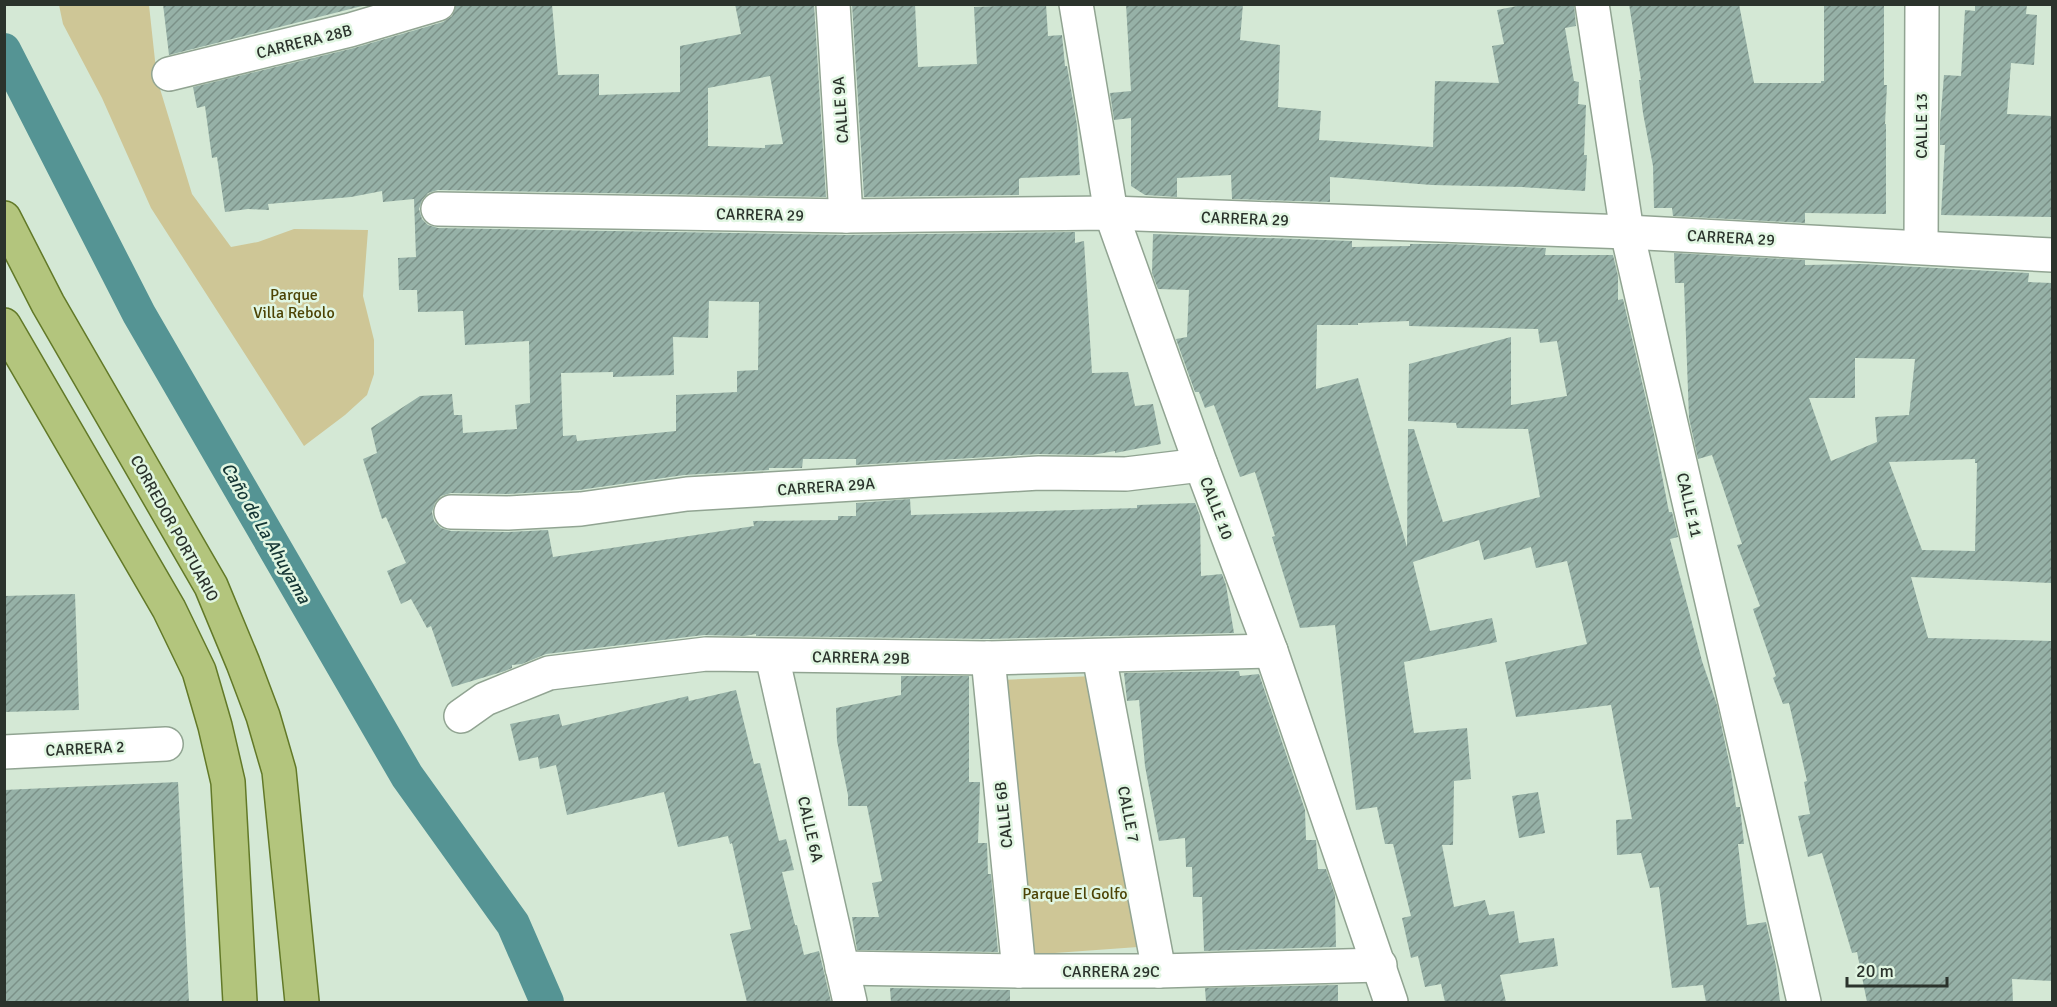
<svg xmlns="http://www.w3.org/2000/svg" width="2057" height="1007" font-family="Signika,sans-serif">
<defs>
<pattern id="building-hatch" width="6" height="6" patternUnits="userSpaceOnUse" patternTransform="scale(1.5)"><rect width="6" height="6" fill="#96b1a7"/><path d="M-1 1l2-2M0 6l6-6M5 7l2-2" fill="none" stroke="#7b9188"/></pattern>
</defs>
<rect width="100%" height="100%" fill="#d4e8d5"/>
<g fill="#cec696">
<polygon points="59,5 149,5 157,79 192,194 231,247 258,242 294,229 368,230 363,296 374,340 374,374 367,395 345,415 304,446 151,208 102,98 63,24"/>
<polygon points="1095,676 1138,947 1027,955 1001,680"/>
</g>
<g fill="none" stroke-linecap="round" stroke-linejoin="round">
<polyline stroke="#559494" stroke-width="34" points="4,50 139,314 407,776 513,924 547,1002"/>
</g>
<g fill="url(#building-hatch)" fill-rule="evenodd">
<polygon points="163,4 370,4 169,55"/>
<path d="M456,4H552L558,75L599,74V95L680,92V46L741,34L735,4H814L826,197L438,190L428,193L422,200L419,209L422,219L428,225L438,228L846,235L1075,232V243L1084,241L1092,373L1128,372L1135,406L1153,404L1161,444L1115,453V451L1092,455L1038,454L856,465V459H803L802,468H769V470L684,475L579,490L508,494L451,493L441,496L435,503L432,512L434,521L441,528L451,531L508,532L548,530L553,557L754,526L753,521L838,520V516H856V503L910,499L911,515L1137,508V505L1195,503L1200,516L1201,576L1222,574L1226,585L1234,633L988,639L756,636V634L744,636L704,635L546,654L522,664L512,665V668L505,671L452,687L431,626L427,628L411,599L401,604L387,571L406,563L386,517L382,519L363,459L377,453L371,428L420,396L452,394L454,415H462L463,433L517,429L515,405L530,403L529,341L465,345L463,311L418,312L417,290H399L398,258L416,257L414,199L383,202L382,191L351,197L268,204L269,210L248,209L225,212L217,157L212,158L205,106L197,108L193,87L354,48L443,22L452,16ZM770,76L783,144L765,145V148L708,146V88ZM709,301L759,302L758,370L737,371V392L676,395V431L577,441L576,435L563,436L561,373L613,372V377L674,375L673,337L708,338Z"/>
<polygon points="852,4 915,4 918,67 977,64 974,7 1046,4 1048,36 1062,35 1065,66 1067,66 1077,125 1080,175 1021,178 1019,179 1019,195 864,197"/>
<polygon points="1126,4 1243,4 1240,40 1280,45 1278,107 1321,111 1319,140 1433,147 1435,81 1499,83 1492,46 1504,44 1497,10 1527,4 1574,4 1576,26 1565,28 1574,81 1579,82 1578,104 1586,105 1584,155 1587,155 1585,191 1522,187 1432,185 1330,177 1330,202 1232,199 1231,175 1177,178 1177,197 1145,195 1131,186 1131,118 1114,120 1110,93 1131,91"/>
<polygon points="1629,4 1739,4 1754,83 1821,83 1821,81 1824,81 1824,4 1884,4 1884,85 1887,85 1885,124 1886,124 1886,214 1805,213 1805,223 1673,216 1672,208 1654,208 1653,166 1643,113 1639,80 1641,80"/>
<polygon points="1975,4 2027,4 2026,14 2037,15 2034,65 2011,63 2007,114 2052,116 2052,217 1941,215 1945,145 1940,145 1940,124 1944,75 1961,76 1965,10 1975,11"/>
<path d="M1153,234L1352,241V247L1410,246V244H1447L1546,248L1545,255H1613L1618,276V300L1623,299L1654,434L1669,512H1672L1678,537L1670,539L1702,661L1717,705L1731,771L1736,807H1740L1744,844H1738L1747,925L1766,922L1776,966L1780,1002H1706L1703,985L1672,988L1659,887L1650,888L1641,853L1617,855L1616,820L1632,819L1611,705L1516,717L1505,662L1587,644L1567,561L1536,568L1531,547L1484,560L1479,540L1413,562L1430,631L1492,618L1497,642L1404,662L1414,733L1467,728L1471,779L1454,781L1453,845H1442L1454,907L1485,900L1489,915L1514,911L1519,943L1554,938L1558,966L1500,975L1506,1002H1445L1441,984L1425,987L1418,956L1411,958L1402,918L1411,916L1393,844H1385L1377,807L1356,810L1335,625L1300,628L1272,537L1275,536L1255,472L1240,477L1214,405L1205,408L1199,392H1195L1176,339L1187,337L1189,290L1158,289L1152,273ZM1409,321V326L1538,329L1540,343L1557,341L1567,396L1511,405V337L1409,364L1408,421L1456,423L1457,428L1528,429L1540,497L1443,522L1414,429H1408L1407,547L1358,378L1316,389L1317,325H1358V323Z"/>
<path d="M1674,253L1805,260V265L1862,264L2029,273L2028,282L2052,283V583L1911,577L1928,638L2052,641V981L2012,979L2013,1002H1867L1857,952L1852,953L1822,853L1808,857L1798,816L1810,814L1804,782L1807,781L1789,703L1783,704L1773,678L1776,676L1753,609L1760,606L1737,545L1742,544L1712,455L1698,459L1689,418L1684,283H1675ZM1855,358L1915,359L1909,415L1875,417L1877,442L1831,461L1809,398H1855ZM1975,459V463H1977L1975,551L1922,550L1889,462Z"/>
<polygon points="75,594 79,710 4,712 4,596"/>
<polygon points="1239,671 1240,676 1259,674 1305,810 1306,840 1316,840 1318,869 1326,869 1335,895 1336,947 1204,951 1202,897 1193,897 1192,867 1186,867 1185,838 1159,841 1145,766 1139,700 1127,701 1124,673"/>
<polygon points="901,676 969,676 969,782 980,782 978,843 987,843 988,874 991,874 998,952 857,950 852,917 879,917 872,883 882,881 867,806 848,806 848,795 837,741 836,708 901,695"/>
<polygon points="736,690 754,764 760,763 779,841 786,839 794,870 782,872 795,925 797,925 804,955 819,951 831,1002 747,1002 730,934 751,929 732,843 730,844 728,836 678,847 664,792 567,815 556,765 540,769 538,757 519,761 510,724 559,714 562,726 688,696 689,701"/>
<polygon points="178,782 189,1002 4,1002 4,790"/>
<polygon points="1538,792 1545,833 1519,838 1512,796"/>
<polygon points="1338,985 1338,1002 1206,1002 1205,988"/>
<polygon points="890,988 1010,990 1010,1002 891,1002"/>
</g>
<g fill="none" stroke-linecap="round" stroke-linejoin="round">
<g stroke="#91a492" stroke-width="36">
<g id="minor">
<polyline points="833,4 846,216"/>
<polyline points="1076,4 1111,213 1201,465 1271,651 1391,1002"/>
<polyline points="1592,4 1627,232 1804,1002"/>
<polyline points="169,74 350,30 438,4"/>
<polyline points="438,209 846,216 1111,213 1627,232 2052,255"/>
<polyline points="1921,247 1922,4"/>
<polyline points="451,512 508,513 581,509 687,494 1039,473 1126,474 1201,465"/>
<polyline points="772,656 850,1002"/>
<polyline points="1099,656 1159,971"/>
<polyline points="988,658 1019,971"/>
<polyline points="461,716 485,699 549,673 706,654 988,658 1271,651"/>
<polyline points="4,752 166,744"/>
<polyline points="842,968 1019,971 1159,971 1380,965"/>
</g>
</g>
<g stroke="#627928" stroke-width="36">
<g id="major">
<polyline points="4,218 48,304 211,586 243,663 263,716 279,771 302,1002"/>
<polyline points="4,325 169,609 199,671 215,726 228,782 240,1002"/>
</g>
</g>
<use href="#minor" stroke="#fff" stroke-width="33"/>
<use href="#major" stroke="#b3c57d" stroke-width="33"/>
</g>
<g text-anchor="middle" stroke-width="5" stroke-linejoin="round" paint-order="stroke">
<g font-size="16" fill="#2b332c" stroke="#e1f6e2">
<text transform="translate(304 41) rotate(-14)" y="6">CARRERA 28B</text>
<text transform="translate(840 110) rotate(-94)" y="6">CALLE 9A</text>
<text transform="translate(1921 126) rotate(-90)" y="6">CALLE 13</text>
<text transform="translate(760 214) rotate(1)" y="6">CARRERA 29</text>
<text transform="translate(1245 218) rotate(2)" y="6">CARRERA 29</text>
<text transform="translate(1731 237) rotate(3)" y="6">CARRERA 29</text>
<text transform="translate(826 486) rotate(-4)" y="6">CARRERA 29A</text>
<text transform="translate(1690 505) rotate(77)" y="6">CALLE 11</text>
<text transform="translate(1217 508) rotate(69)" y="6">CALLE 10</text>
<text transform="translate(175 528) rotate(61)" y="6">CORREDOR PORTUARIO</text>
<text transform="translate(861 657) rotate(1)" y="6">CARRERA 29B</text>
<text transform="translate(85 748) rotate(-3)" y="6">CARRERA 2</text>
<text transform="translate(1129 814) rotate(79)" y="6">CALLE 7</text>
<text transform="translate(1003 815) rotate(-96)" y="6">CALLE 6B</text>
<text transform="translate(811 829) rotate(77)" y="6">CALLE 6A</text>
<text x="1111" y="977">CARRERA 29C</text>
</g>
<g font-size="16" fill="#4d4405" stroke="#e1f6e2">
<text x="294" y="300">Parque<tspan x="294" dy="18">Villa Rebolo</tspan></text>
<text x="1075" y="899">Parque El Golfo</text>
</g>
<g font-size="18" font-style="italic" fill="#153635" stroke="#e1f6e2">
<text transform="translate(266 533) rotate(60)" y="6">Caño de La Ahuyama</text>
</g>
</g>
<rect width="2057" height="1007" fill="none" stroke="#2b332c" stroke-width="12"/>
<path d="M1847 977v9h100v-9" fill="none" stroke="#2b332c" stroke-width="3"/>
<text x="1856" y="977" font-size="18" fill="#2b332c" stroke="#e1f6e2" stroke-width="4.5" paint-order="stroke">20 m</text>
</svg>
